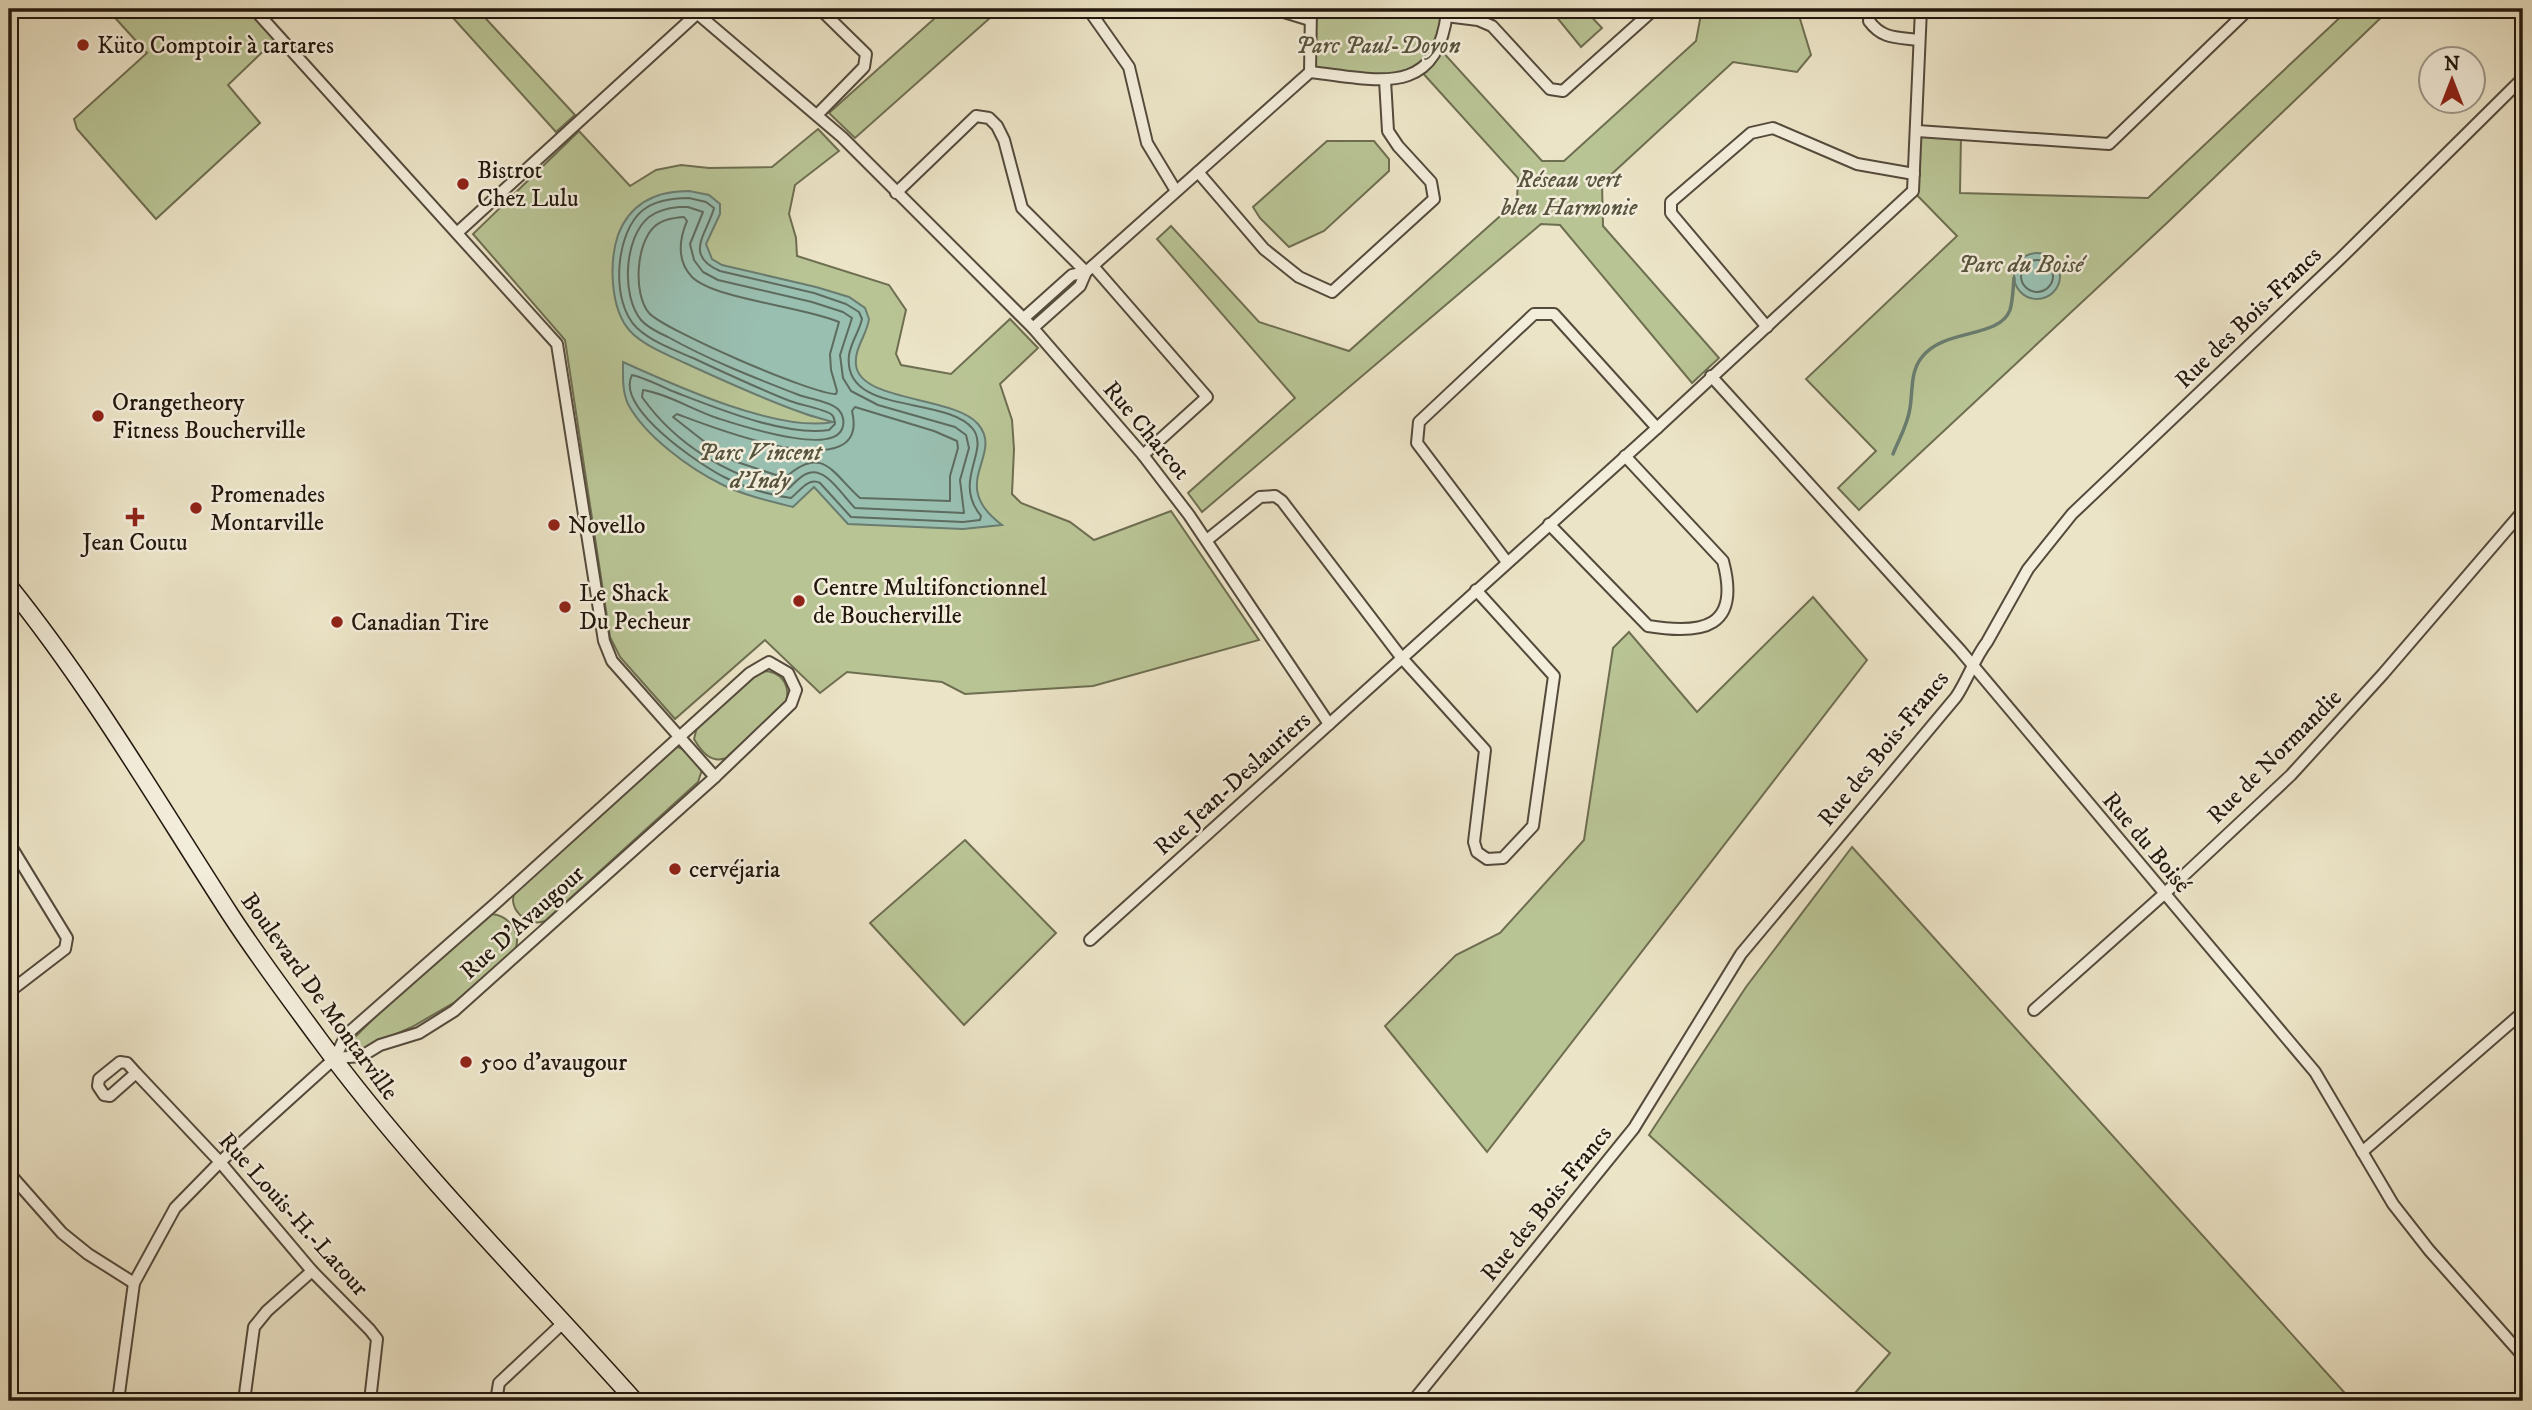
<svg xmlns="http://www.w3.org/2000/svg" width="2532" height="1410" font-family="'IM FELL DW Pica',serif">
<rect width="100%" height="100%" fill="#ece4c7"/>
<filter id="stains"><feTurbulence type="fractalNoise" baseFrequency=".00286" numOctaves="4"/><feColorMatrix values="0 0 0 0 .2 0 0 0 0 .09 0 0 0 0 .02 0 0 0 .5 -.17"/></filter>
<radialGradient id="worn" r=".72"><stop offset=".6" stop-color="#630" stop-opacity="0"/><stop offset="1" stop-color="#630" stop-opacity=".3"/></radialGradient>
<g fill="#b9c495" stroke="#6e6e51" stroke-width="2">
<polygon points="107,9 254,9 279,36 228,85 260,123 156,219 77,129 74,119 147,53"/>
<polygon points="445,9 477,9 575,115 556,132"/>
<polygon points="945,9 1000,9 855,138 829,113"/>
<polygon points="1311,9 1447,9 1439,48 1542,161 1564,161 1696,41 1702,9 1797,9 1811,55 1797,72 1733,62 1602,183 1603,226 1719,358 1692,383 1560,225 1541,224 1202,512 1188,493 1295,398 1157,239 1171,226 1259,322 1349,351 1517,201 1518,178 1420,70 1404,77 1310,72"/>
<polygon points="1550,9 1584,9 1602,28 1581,47"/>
<polygon points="2349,9 2390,9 2169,221 1859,510 1838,488 1876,451 1806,379 1957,236 1913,191 1917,131 1961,134 1960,193 2148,198"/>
<polygon points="818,129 839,151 795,185 789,214 796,238 797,256 889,285 906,310 896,354 901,365 951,374 1010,319 1038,348 1000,384 1012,420 1014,449 1012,494 1021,503 1070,522 1094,540 1171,511 1259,640 1093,686 965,694 942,682 847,672 820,693 765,640 675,719 620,657 610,637 565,340 473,234 579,131 630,186 656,170 681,165 709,168 772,167"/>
<polygon points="1327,141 1374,141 1389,159 1389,171 1324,231 1289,247 1260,218 1253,207"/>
<polygon points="1813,597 1867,660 1487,1152 1385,1026 1456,955 1500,933 1584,840 1613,648 1629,632 1697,712"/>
<path d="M761,671C780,670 791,684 786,702L726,758C711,764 701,751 694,739L697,727L755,674Z"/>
<path d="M678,747L685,750L702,770L698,782L545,921C527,928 505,907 516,890L616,802L671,749Z"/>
<polygon points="965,840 1056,933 964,1025 870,923"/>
<polygon points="1852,847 2352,1401 2353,1401 1848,1401 1890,1353 1649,1135 1746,987"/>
<path d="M492,914C510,916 522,934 515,950L455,1002L412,1027L362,1049L354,1038L388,1004Z"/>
</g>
<g fill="#99bfb1" stroke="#697c6f" stroke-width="2">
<path d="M689,191L709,195L720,204V214L706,244L712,259L722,265L816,287L849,297L865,308L869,319C867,335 854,348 856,365C860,402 954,396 978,424C1005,456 946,483 1002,525L963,529L848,524L814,487L793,507C769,501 743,495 721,484C689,468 645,436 628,404C622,391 623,376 623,362C674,385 779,433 833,422C824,419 813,417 803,413C763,399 724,381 685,363C668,355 644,346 630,331C610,309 609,262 618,235C630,203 657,191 689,191Z"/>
<circle cx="2037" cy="276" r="23"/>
</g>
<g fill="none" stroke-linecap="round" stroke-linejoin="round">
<g stroke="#5e6b5f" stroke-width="2">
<path d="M689,198L706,202L714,208C707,234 683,255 720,271L814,293L846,304L859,312L862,319C859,332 851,342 849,355C842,416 946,395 973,429C990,452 952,480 981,516L980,520L963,522L851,517L820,483C808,477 800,491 791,498C769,495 744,487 724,477C699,464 615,408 632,375C645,378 659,385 672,391C714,407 785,437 829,430L835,424C834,419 835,417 831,414C823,409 801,405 790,401C757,388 725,373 693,358C674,350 652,342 637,328C610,303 615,232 643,210C656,200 673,198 689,198Z"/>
<path d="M679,207H688L703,212L690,244L694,260L703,272L718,280L812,302L843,312L852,318L840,355L843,378L851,391L878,405L955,427L966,435L969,448L960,480L964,513L855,508C843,497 825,464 806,474C799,477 794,484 788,489C730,478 676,445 642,397L643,390C668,394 693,410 717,418C739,425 831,456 842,429C845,422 843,414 838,409C829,401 810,399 799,395C755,378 709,360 668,337C659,333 647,327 641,320C621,296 624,237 649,217C658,210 668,208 679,207Z"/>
<path d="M684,217L687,221C679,240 676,260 692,277C714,299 805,307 839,322L830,354L831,370L837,391L836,394C814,395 664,330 649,313C633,294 636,244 654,227C662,219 674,218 684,217Z"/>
<circle cx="2037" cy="276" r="16"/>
<path d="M855,407L934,431L957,441L958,448L950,476V501L860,498C833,474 823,444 786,477L779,476L734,461L715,450L673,417L677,414C707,425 872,492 852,411Z"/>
</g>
<path stroke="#697c6f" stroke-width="3.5" d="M1893,454C1899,439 1908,424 1910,408C1913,390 1910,372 1922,357C1944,328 1999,339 2010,310C2013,300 2013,288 2014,278"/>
<g stroke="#544a3c" stroke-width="14">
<g id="street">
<polyline points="254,9 557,344 604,641 612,661 715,777"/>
<polyline points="692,9 842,137 1033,328 1143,455 1189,515 1329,724"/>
<polyline points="1091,9 1091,13 1129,67 1147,143 1176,191"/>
<polyline points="1274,9 1310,20"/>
<path d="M1873,9L1870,12L1869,21C1883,40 1898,37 1919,40"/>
<polyline points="1446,16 1478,20 1492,26 1550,89 1563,91 1650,13 1650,9"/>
<path d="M1310,72C1375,79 1437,100 1447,12"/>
<polyline points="817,115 864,67 866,54 820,9"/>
<polyline points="1917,131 2109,144 2249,9"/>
<polyline points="1198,172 1264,249 1299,277 1332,292 1434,199 1431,182 1398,146 1388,131 1385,80"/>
<polyline points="896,193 976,116 989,118 997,126 1004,140 1022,208 1086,272"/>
<polyline points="458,232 701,10"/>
<polyline points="1093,266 1207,397 1143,455"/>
<polyline points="1024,318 1072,275 1086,272"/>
<polyline points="1767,327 1671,213 1671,202 1751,133 1773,128 1857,164 1914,174"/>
<polyline points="1033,328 1080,286 1086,272 1310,72 1311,9"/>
<polyline points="1711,376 1960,650 2315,1072 2393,1204 2429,1250 2523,1356"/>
<path d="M1549,524L1648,626C1703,635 1741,628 1723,561L1625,456"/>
<polyline points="1207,540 1260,497 1275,496 1282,501 1401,657 1485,750 1474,842 1477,852 1487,859 1503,858 1533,826 1554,676 1476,590"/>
<polyline points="1507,562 1417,443 1419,422 1534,314 1554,314 1657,428"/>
<polyline points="9,843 67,938 65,949 9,992"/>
<polyline points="1090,940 1657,428 1913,191 1921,9"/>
<polyline points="2034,1010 2164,894 2291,775 2383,674 2523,511"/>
<polyline points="136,1073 110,1096 104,1095 98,1086 99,1079 120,1062 127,1063 136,1073 220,1162 312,1271 370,1330 377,1339 370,1401"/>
<polyline points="2362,1152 2523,1012"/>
<polyline points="9,1173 62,1233 88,1254 134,1283"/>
<polyline points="118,1401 134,1283 175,1208 220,1162 335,1058 346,1035 496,903 750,673 769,662 788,673 796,690 791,704 715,777 454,1011 419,1033 380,1045 362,1056 335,1058"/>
<polyline points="244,1401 254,1327 267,1311 312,1271"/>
<polyline points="496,1401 499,1383 564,1322"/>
<path d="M1413,1401L1634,1128L1741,954L1956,697C1968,679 1974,659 1987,642L2028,569L2072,514L2340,259L2523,78"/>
</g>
</g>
<g stroke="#22170d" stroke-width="19">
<path id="secondary" d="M9,586C92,689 158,803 230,914C258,957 289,998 319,1039C414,1168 529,1282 635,1401"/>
</g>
<use href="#street" stroke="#f3eddb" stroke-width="10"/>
<use href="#secondary" stroke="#f3eddb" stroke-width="16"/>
</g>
<g fill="#8f2418" stroke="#f3eddb" stroke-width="2.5">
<circle cx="83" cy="45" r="7"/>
<circle cx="463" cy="184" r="7"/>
<circle cx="98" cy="416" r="7"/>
<circle cx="196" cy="508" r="7"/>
<path d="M131.5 506.5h7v7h7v7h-7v7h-7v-7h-7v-7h7z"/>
<circle cx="554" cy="525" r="7"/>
<circle cx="799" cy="601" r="7"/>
<circle cx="565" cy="607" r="7"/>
<circle cx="337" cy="622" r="7"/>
<circle cx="675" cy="869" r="7"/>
<circle cx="466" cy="1062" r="7"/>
</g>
<g text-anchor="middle" stroke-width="5" stroke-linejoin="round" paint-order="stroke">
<g font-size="24" fill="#22170d" stroke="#f3eddb" text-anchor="start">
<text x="97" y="53">Küto Comptoir à tartares</text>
<text x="477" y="178">Bistrot<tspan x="477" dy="28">Chez Lulu</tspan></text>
<text x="112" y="410">Orangetheory<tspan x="112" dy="28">Fitness Boucherville</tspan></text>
<text x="210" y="502">Promenades<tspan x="210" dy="28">Montarville</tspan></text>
<text x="568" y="533">Novello</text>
<text x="135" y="550" text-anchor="middle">Jean Coutu</text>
<text x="813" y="595">Centre Multifonctionnel<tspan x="813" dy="28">de Boucherville</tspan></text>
<text x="579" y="601">Le Shack<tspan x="579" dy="28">Du Pecheur</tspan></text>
<text x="351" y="630">Canadian Tire</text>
<text x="689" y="877">cervéjaria</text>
<text x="480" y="1070">500 d'avaugour</text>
</g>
<g font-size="24" font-style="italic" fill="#57543d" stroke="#f3eddb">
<text x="1378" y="53">Parc Paul-Doyon</text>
<text x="1569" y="187">Réseau vert<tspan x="1569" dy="28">bleu Harmonie</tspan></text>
<text x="2021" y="272">Parc du Boisé</text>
<text x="760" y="460">Parc Vincent<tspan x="760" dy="28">d'Indy</tspan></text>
</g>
<g font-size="24" fill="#22170d" stroke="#f3eddb">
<text transform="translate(2248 317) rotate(-44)" y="8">Rue des Bois-Francs</text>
<text transform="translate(1147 430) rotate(50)" y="8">Rue Charcot</text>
<text transform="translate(1883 748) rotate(-51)" y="8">Rue des Bois-Francs</text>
<text transform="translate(2274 756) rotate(-45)" y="8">Rue de Normandie</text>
<text transform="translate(1232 783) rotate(-42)" y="8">Rue Jean-Deslauriers</text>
<text transform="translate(2147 842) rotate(50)" y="8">Rue du Boisé</text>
<text transform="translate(522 922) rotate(-42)" y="8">Rue D'Avaugour</text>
<text transform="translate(320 996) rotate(54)" y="8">Boulevard De Montarville</text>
<text transform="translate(1546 1203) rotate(-51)" y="8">Rue des Bois-Francs</text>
<text transform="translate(294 1214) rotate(48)" y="8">Rue Louis-H.-Latour</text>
</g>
</g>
<rect width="2532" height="1410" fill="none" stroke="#ece4c7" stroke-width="35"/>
<rect x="10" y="10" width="2511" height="1389" fill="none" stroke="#22170d" stroke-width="3.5"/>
<rect x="18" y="18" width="2497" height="1375" fill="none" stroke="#22170d" stroke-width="2"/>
<g transform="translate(2452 80)"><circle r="33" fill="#f3eddb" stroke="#9f9789" stroke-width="2"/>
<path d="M0-5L12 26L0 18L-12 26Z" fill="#8f2418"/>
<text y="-10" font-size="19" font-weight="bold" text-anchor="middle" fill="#22170d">N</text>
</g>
<rect width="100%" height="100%" filter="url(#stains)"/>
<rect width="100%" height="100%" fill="url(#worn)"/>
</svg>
